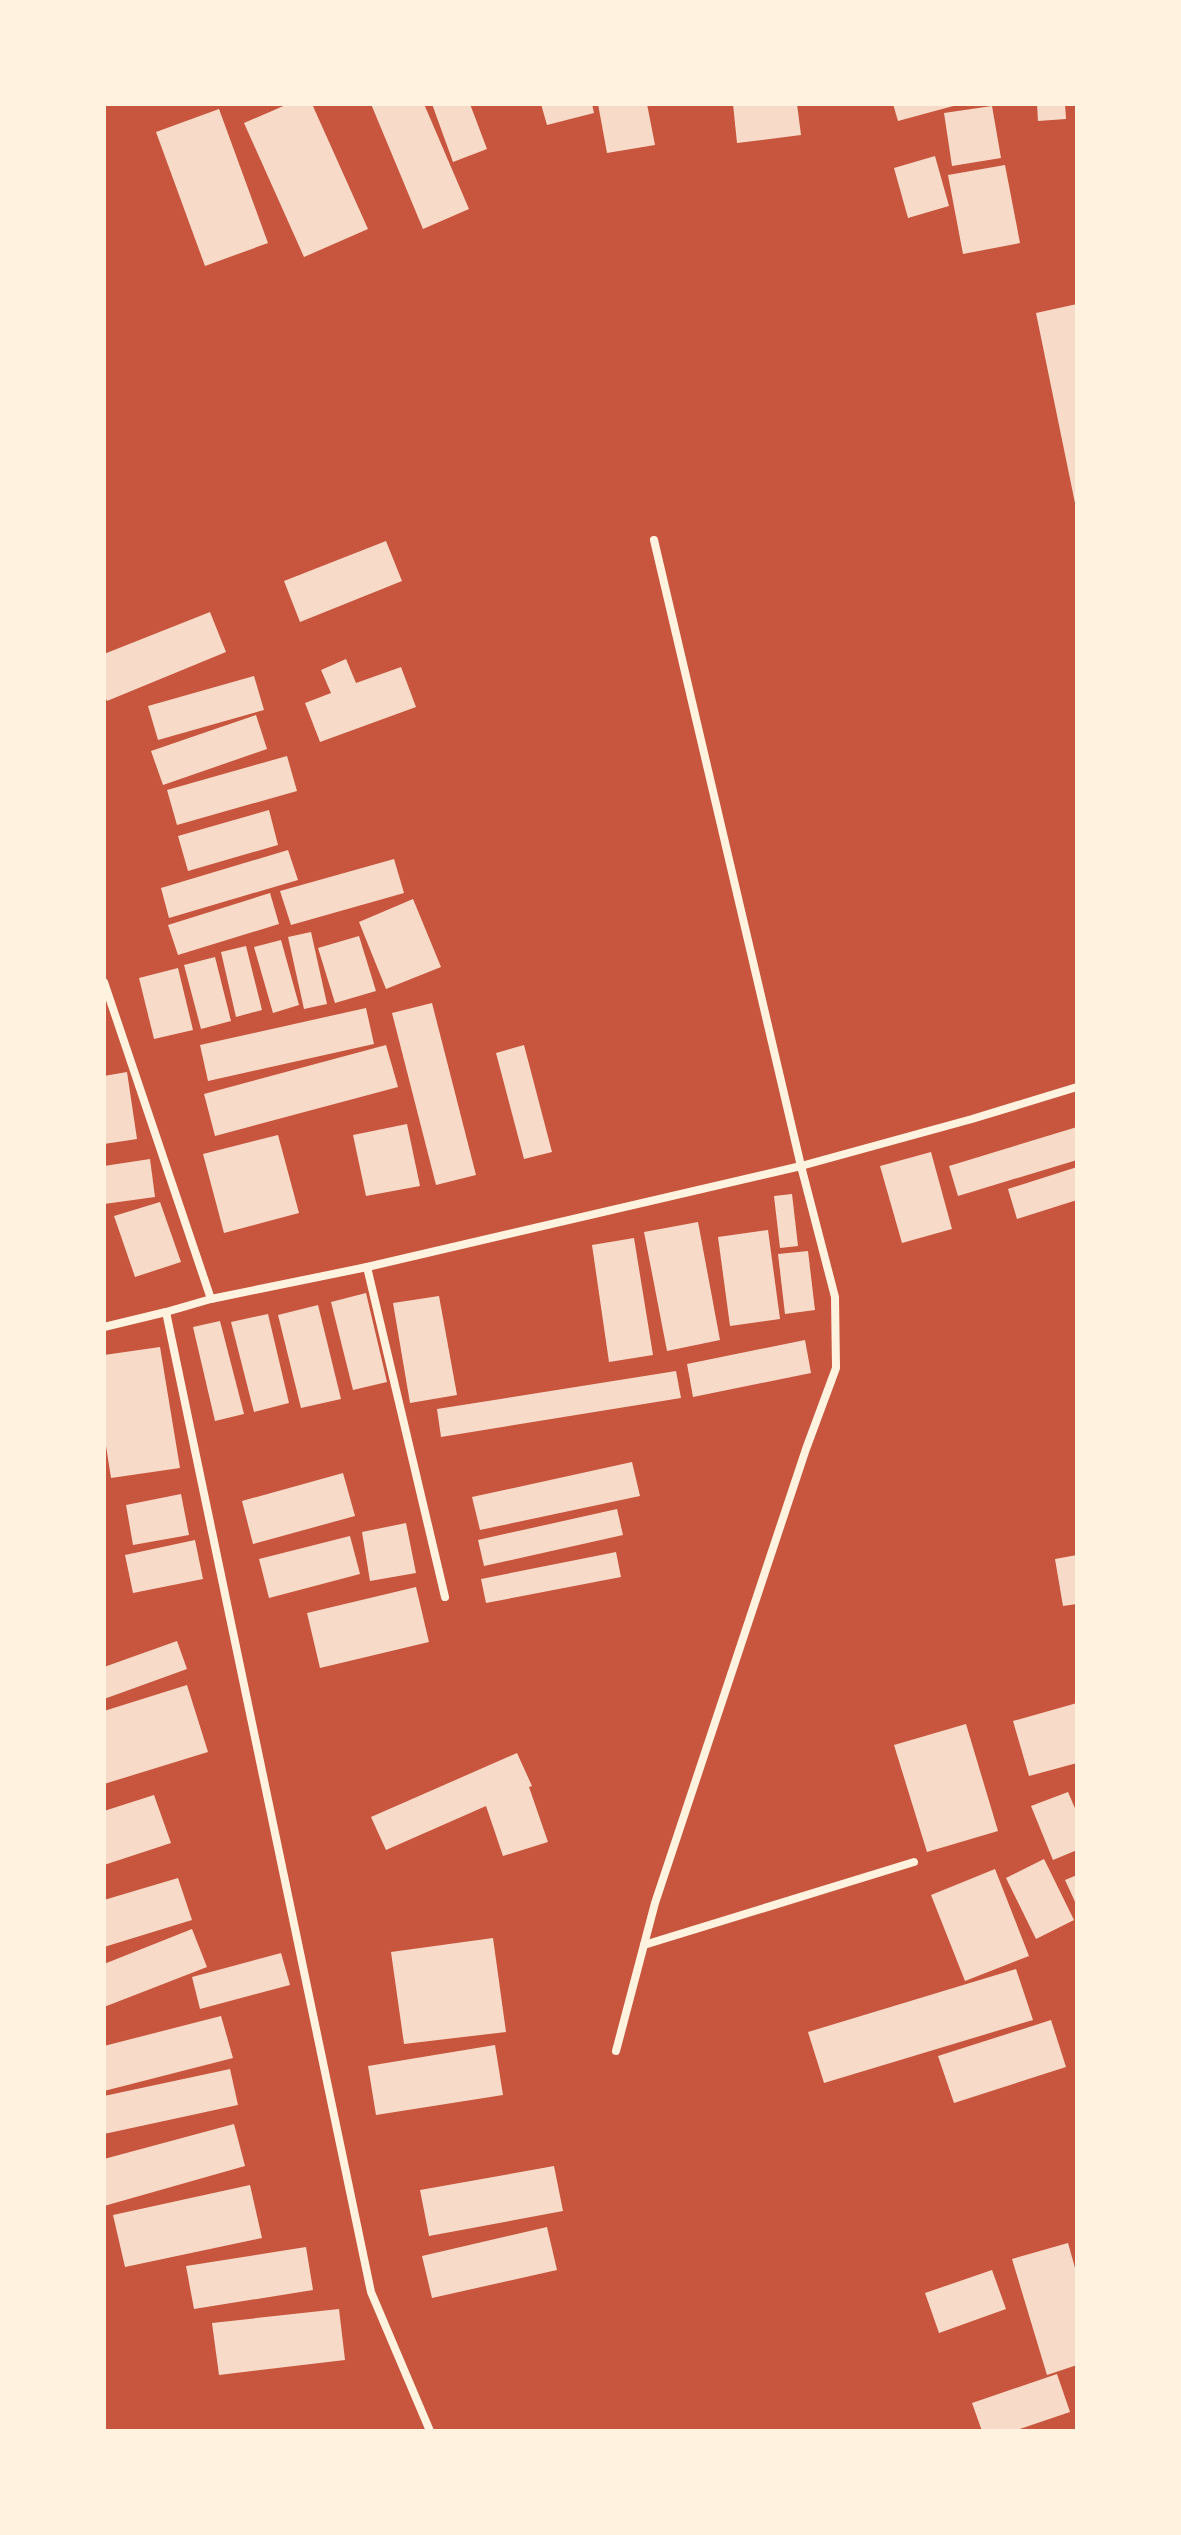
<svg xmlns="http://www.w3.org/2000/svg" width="1181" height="2535" font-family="'Zilla Slab',serif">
<rect width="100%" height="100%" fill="#c8553d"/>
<g fill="#f7dbc8">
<polygon points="288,104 312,104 368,229 304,257 244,123"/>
<polygon points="371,104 424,104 469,209 423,229"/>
<polygon points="432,104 470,104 487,149 453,162"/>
<polygon points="541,104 592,104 594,113 547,125"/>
<polygon points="598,104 647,104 655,145 607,153"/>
<polygon points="733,104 797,104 801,135 737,143"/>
<polygon points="893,104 957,104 957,105 898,121"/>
<polygon points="1037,104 1065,104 1066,119 1038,121"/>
<polygon points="992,106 1001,158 952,166 944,113"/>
<polygon points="219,109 268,243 205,266 156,132"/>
<polygon points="935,156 949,206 908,218 894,168"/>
<polygon points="1005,165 1020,243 963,254 948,175"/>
<polygon points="1077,304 1077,508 1076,508 1036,313"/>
<polygon points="386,541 402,581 300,622 284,581"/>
<polygon points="210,612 226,652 107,701 104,694 104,654"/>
<polygon points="346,659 356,683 401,667 416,707 320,742 305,703 331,693 321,670"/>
<polygon points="254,676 264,710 158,740 148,706"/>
<polygon points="256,715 267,749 163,785 151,751"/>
<polygon points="287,756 297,791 177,825 167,790"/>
<polygon points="269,810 278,845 188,871 178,836"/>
<polygon points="288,850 298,880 169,918 161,888"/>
<polygon points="394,859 404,893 291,925 280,891"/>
<polygon points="270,893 279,924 178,955 168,925"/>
<polygon points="413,899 441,967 386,989 359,922"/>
<polygon points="311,932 327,1004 304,1009 288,937"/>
<polygon points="359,936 376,991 335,1003 318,948"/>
<polygon points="281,940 299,1005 273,1013 254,947"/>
<polygon points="246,946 262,1010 236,1017 221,952"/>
<polygon points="215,957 231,1021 201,1029 184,965"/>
<polygon points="178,968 193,1030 154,1039 139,978"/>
<polygon points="432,1003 476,1175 436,1185 392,1013"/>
<polygon points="366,1008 374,1044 208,1081 200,1045"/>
<polygon points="386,1045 398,1087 215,1136 204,1094"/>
<polygon points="524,1045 552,1152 524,1159 496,1053"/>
<polygon points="127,1072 137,1139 104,1144 104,1076"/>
<polygon points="407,1124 420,1186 366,1196 353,1135"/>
<polygon points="1077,1127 1077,1160 958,1196 949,1166"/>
<polygon points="278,1135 299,1213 224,1233 203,1154"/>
<polygon points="931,1152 952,1229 902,1243 880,1166"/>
<polygon points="150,1159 155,1197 104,1204 104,1166"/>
<polygon points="1077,1167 1077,1200 1017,1219 1008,1189"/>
<polygon points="792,1194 798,1246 780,1248 774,1196"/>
<polygon points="160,1202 181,1262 135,1277 114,1216"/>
<polygon points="698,1222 720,1340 667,1351 644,1232"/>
<polygon points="768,1230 780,1319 730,1326 718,1237"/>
<polygon points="634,1238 653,1355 609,1362 592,1245"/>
<polygon points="808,1251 815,1310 785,1314 778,1254"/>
<polygon points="366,1293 387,1382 353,1390 331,1302"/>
<polygon points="439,1296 457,1395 410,1403 393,1303"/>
<polygon points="318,1305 341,1399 301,1408 278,1315"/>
<polygon points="268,1314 289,1403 254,1412 231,1322"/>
<polygon points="220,1321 244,1414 215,1421 193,1327"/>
<polygon points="805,1340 811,1373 693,1397 687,1364"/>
<polygon points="160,1347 180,1468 111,1478 104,1433 104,1355"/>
<polygon points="676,1371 681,1398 441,1437 437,1409"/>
<polygon points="632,1462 640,1496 480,1530 472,1497"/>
<polygon points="343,1473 355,1516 253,1544 242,1501"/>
<polygon points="181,1494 189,1535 133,1545 126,1505"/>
<polygon points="617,1509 623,1535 484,1566 478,1540"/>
<polygon points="406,1523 416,1573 370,1581 362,1532"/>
<polygon points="350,1536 360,1574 269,1598 259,1559"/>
<polygon points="195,1540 203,1579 133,1593 125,1555"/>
<polygon points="616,1552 621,1577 486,1603 481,1579"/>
<polygon points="1077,1555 1077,1604 1063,1606 1055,1559"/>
<polygon points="416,1587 429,1642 320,1668 307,1613"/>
<polygon points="177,1641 187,1669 104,1699 104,1667"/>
<polygon points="187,1685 208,1752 104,1784 104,1711"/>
<polygon points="1077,1703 1077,1763 1029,1776 1013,1721"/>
<polygon points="966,1724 998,1831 927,1852 894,1745"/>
<polygon points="517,1753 532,1786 529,1787 548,1842 503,1856 486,1806 386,1850 371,1817"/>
<polygon points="1068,1792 1077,1813 1077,1850 1053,1860 1031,1806"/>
<polygon points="154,1795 171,1843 104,1865 104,1811"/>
<polygon points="1044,1859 1074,1920 1036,1939 1006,1878"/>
<polygon points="995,1869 1029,1956 965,1981 931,1895"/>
<polygon points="1077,1875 1077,1906 1065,1880"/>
<polygon points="178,1878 192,1920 104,1947 104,1900"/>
<polygon points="192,1929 207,1967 104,2007 104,1964"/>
<polygon points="493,1938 506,2032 404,2044 391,1952"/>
<polygon points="281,1953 290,1985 200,2009 192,1977"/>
<polygon points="1016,1969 1033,2020 824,2083 808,2032"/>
<polygon points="221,2016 233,2058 104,2091 104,2046"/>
<polygon points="1051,2020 1066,2067 954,2103 938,2056"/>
<polygon points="495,2045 503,2095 376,2115 368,2066"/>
<polygon points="230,2069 238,2105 104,2134 104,2096"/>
<polygon points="234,2124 245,2166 104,2206 104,2159"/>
<polygon points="554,2166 563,2211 429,2236 420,2190"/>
<polygon points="250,2185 262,2238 125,2267 113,2215"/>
<polygon points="547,2227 557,2270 432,2298 422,2256"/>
<polygon points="1068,2243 1077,2275 1077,2365 1047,2375 1012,2259"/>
<polygon points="306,2247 313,2290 194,2309 186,2266"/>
<polygon points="992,2270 1006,2309 939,2333 925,2293"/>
<polygon points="339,2309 345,2360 219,2375 212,2323"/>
<polygon points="1057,2374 1070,2412 1014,2431 982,2431 972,2403"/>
</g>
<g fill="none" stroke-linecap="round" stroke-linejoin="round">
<g stroke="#fff3e0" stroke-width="8">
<polyline points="104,982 211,1299"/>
<polyline points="367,1267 445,1597"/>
<polyline points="166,1312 371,2292 430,2431"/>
<polyline points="104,1327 166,1312 211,1299 367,1267 801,1166 972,1119 1077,1087"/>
<polyline points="644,1945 914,1862"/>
<polyline points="616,2051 655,1903 806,1449 836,1368 835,1297 801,1166 654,540"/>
</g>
</g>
<rect width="1181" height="2535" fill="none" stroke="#fff3e0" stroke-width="212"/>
</svg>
